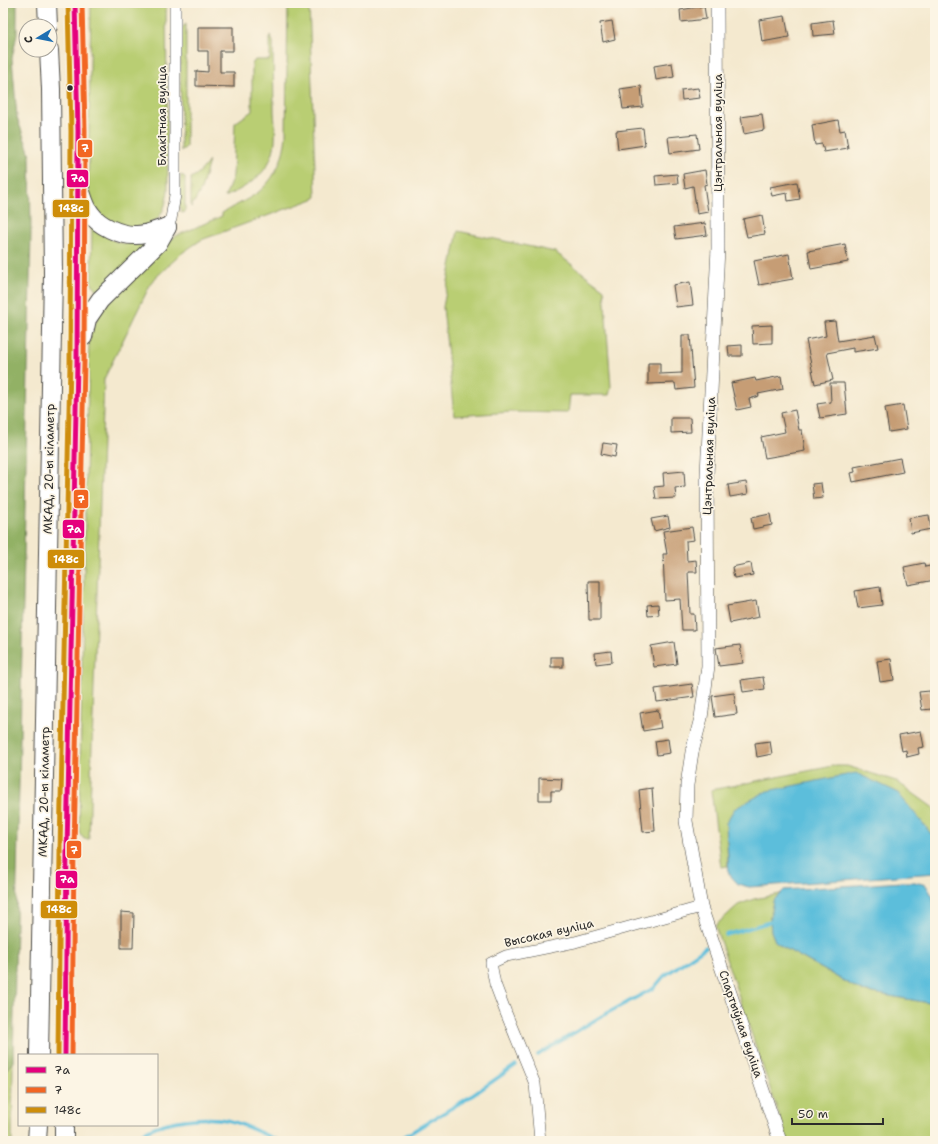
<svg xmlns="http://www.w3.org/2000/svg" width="938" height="1144" font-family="'Shantell Sans',sans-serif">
<rect width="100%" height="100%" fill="#fcf5e5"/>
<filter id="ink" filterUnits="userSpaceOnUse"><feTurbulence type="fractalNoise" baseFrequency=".025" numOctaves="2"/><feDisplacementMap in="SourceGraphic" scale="8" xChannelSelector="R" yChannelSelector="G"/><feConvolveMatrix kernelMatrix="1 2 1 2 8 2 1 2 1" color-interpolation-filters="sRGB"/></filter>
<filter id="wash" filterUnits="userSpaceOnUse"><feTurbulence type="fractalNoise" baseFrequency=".012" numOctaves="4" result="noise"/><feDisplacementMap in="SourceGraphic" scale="16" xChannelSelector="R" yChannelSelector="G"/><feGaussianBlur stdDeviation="0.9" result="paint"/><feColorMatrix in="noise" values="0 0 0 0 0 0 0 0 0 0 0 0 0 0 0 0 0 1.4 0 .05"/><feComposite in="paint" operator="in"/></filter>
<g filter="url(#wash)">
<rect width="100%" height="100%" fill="#f4e9cf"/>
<g fill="#b9ce73" stroke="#727c4f">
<path d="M91,3H166L168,190C165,212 159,226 135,227C123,228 118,228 108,221C101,216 94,207 88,200Z"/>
<path d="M288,3H309L316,198L201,240L182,253L152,281L104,379L89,839H84L79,833L82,663L89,343L91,332L101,310L159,249L176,236L222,216V213C232,207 254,197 262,189C277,175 284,156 286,136Z"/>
<polygon points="186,24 186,147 181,151 180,29"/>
<path d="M270,35L273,42C273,65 274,89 274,112C275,126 277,142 272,155C265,177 244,188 225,197L233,176L235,123L252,111V64L255,60H270Z"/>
<path d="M209,161L201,190L191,207V178C199,174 204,168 209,161Z"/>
<path d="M181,175L185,177V212L182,213C176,204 180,186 181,175Z"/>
<path d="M92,223C113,246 125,247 154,239L105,290H96L91,282Z"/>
<polygon points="458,231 555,252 604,289 611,387 609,395 570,395 568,413 511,412 454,416 443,307"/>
<polygon points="833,766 847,766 896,781 935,809 935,839 922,822 726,823 728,866 721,867 711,790"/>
<polygon points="780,894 773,901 770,917 771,931 775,941 783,947 862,991 935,1004 935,1141 788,1141 715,926 738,905 754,899"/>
<polygon points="13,1062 12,1141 3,1141 3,1073"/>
</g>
<polygon fill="#92b165" stroke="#5e6e48" points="3,3 17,3 17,34 12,58 17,118 30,154 31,233 13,1062 3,1073"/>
<g fill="#5cbedb" stroke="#447483">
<polygon points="856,773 897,792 922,822 935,839 935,873 749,887 738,884 729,874 726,823 734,809 767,791"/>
<polygon points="902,882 915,882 926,885 933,897 935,912 935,1004 862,991 783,947 775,941 771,931 770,917 773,901 784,890"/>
</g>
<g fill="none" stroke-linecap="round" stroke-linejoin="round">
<g stroke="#5cbedb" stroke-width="3.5">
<polyline points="726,935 770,922"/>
<polyline points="538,1055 600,1017 654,988 664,976 706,947"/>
<path d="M134,1141C138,1137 143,1132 148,1130C167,1120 207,1116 227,1120C245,1124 262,1134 279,1141"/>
<polyline points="397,1141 473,1095 516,1065"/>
</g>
</g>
<g id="blocks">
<g fill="#c69d75">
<polygon points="704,6 706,19 681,22 680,10"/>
<polygon points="785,16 789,37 762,42 759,20"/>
<polygon points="833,20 835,34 813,36 812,23"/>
<polygon points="612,21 615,39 603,42 600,23"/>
<polygon points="198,27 233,27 233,51 220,51 220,72 234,72 234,87 196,86 196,71 208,72 208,51 198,51"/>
<polygon points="672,63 674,77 656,80 654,66"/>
<polygon points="641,86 643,107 623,109 620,89"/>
<polygon points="698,88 700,98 682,100 681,90"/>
<polygon points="762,114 764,130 744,134 741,117"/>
<polygon points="838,120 840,131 845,130 848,148 824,152 822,144 815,145 812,125"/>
<polygon points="643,128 645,145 618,149 616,131"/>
<polygon points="697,134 699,149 670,153 668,137"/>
<polygon points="705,170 707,184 704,185 708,212 697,214 693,186 685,188 683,174"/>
<polygon points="677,174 678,183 656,185 655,176"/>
<polygon points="797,182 800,199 788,201 787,193 772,196 770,187"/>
<polygon points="762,215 765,234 747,237 743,219"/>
<polygon points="705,223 707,235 676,239 674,227"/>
<polygon points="845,244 848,262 811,269 808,251"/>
<polygon points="789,254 793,279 759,285 754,261"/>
<polygon points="690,282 693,305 676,307 673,285"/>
<polygon points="835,321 838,341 875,335 878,348 853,352 853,348 827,353 833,380 815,384 806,340 826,336 824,322"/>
<polygon points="772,325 772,343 753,344 752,326"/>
<polygon points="682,335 690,335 694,388 676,390 675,383 648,384 648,363 660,363 660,374 682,373"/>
<polygon points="742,345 742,356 729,356 728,346"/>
<polygon points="781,376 783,389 758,394 759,396 749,399 751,407 737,410 731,383 755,378 756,381"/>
<polygon points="830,383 844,383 847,414 820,418 817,404 831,402"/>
<polygon points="903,405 907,429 889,432 885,408"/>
<polygon points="795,410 799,430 802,430 805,451 765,458 761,437 785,432 781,413"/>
<polygon points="671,418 690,418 691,432 671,433"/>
<polygon points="603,443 617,445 615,457 601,454"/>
<polygon points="900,458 903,472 853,482 851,473 855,472 854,467"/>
<polygon points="684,471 685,487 675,488 676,498 656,499 654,487 664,486 663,473"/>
<polygon points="746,482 748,494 730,497 728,485"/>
<polygon points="821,483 823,498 814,499 812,484"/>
<polygon points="770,514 772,525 753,529 751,518"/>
<polygon points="929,515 931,529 911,533 909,518"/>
<polygon points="668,516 670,527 654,531 651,519"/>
<polygon points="692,527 694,540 686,541 687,561 696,560 697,572 688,572 690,614 694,614 695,630 682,630 680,599 665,600 663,554 667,554 663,531"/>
<polygon points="751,563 753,575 734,578 732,567"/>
<polygon points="924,563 925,567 935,565 935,580 908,585 904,567"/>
<polygon points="588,581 600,581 600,620 589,620"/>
<polygon points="880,587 882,605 858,608 855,591"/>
<polygon points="756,601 759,617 730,623 727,606"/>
<polygon points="658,604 659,615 648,616 647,605"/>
<polygon points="674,642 677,664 654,667 651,646"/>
<polygon points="740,645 743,663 719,666 716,648"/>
<polygon points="611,651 612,662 596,664 595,653"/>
<rect x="551" y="657" width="12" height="10"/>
<polygon points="891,659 894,680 880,682 877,661"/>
<polygon points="763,677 765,689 743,692 741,680"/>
<polygon points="692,684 694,697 657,702 655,689"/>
<polygon points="930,691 932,709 922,710 919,692"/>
<polygon points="734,693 737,714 715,717 712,696"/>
<polygon points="658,710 661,728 643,731 640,713"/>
<polygon points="921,731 924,747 918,748 919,754 907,757 906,750 902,751 899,735"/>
<polygon points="668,739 670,753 657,755 655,741"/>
<polygon points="770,741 772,754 757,757 755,743"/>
<polygon points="539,778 562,779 561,791 551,791 551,800 539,800"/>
<polygon points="652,788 655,831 643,832 639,790"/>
<polygon points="121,912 134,913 133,948 121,948"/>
</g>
</g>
</g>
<g filter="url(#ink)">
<use href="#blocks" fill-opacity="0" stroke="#494844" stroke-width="1"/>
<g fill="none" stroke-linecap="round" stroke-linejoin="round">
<g stroke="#494844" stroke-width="12">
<g id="minor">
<polyline points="167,227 171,219 175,195 175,3"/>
<polyline points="540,1141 535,1084 506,1013 495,984 491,963 506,956 575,942 701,907"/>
</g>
</g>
<g stroke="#494844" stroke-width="14">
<polyline id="tertiary" points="717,3 718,248 707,474 708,666 701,718 692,752 687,785 686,821 701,907 780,1141"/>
</g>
<g stroke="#494844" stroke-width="20">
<g id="trunk">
<polyline points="47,3 48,26"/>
<path d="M80,189C83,197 85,207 91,214C99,226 120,235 134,235C145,236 157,230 167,227"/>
<polyline points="83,337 87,319 100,300 158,243 167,227"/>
<polyline points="39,1055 53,274 51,89 49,50"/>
<polyline points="65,1055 67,849 72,652 77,362 77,179 78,131 75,3"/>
<polyline points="37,1141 38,1125"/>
<polyline points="64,1141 64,1125"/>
</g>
</g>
<use href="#minor" stroke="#fff" stroke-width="11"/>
<use href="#tertiary" stroke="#fff" stroke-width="13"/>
<use href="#trunk" stroke="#fff" stroke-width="18"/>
<g stroke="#fcf5e5" stroke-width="8">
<polyline id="bus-1" points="65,1055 67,849 77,362 78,131 75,3"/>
</g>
<g stroke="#fcf5e5" stroke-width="8">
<polyline id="bus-2" points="72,1055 74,849 84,362 85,131 82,3"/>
</g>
<g stroke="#fcf5e5" stroke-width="8">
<polyline id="bus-3" points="58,1055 60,849 70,362 71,131 68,3"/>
</g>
<use href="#bus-1" stroke="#e5007d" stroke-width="5"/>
<use href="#bus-2" stroke="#f26522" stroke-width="5"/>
<use href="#bus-3" stroke="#ce8d09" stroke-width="5"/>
</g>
</g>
<circle fill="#2b2b2b" stroke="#fcf5e5" stroke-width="1.5" cx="70" cy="88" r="3.5"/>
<g text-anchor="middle" stroke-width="3.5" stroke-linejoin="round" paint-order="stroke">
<g font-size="12" fill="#2b2b2b" stroke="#fcf5e5">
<text transform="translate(162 116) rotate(-90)" y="4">Блакітная вуліца</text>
<text transform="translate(718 133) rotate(-90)" y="4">Цэнтральная вуліца</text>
<text transform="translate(709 456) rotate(-88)" y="4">Цэнтральная вуліца</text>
<text transform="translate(49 469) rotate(-89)" y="4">МКАД, 20-ы кіламетр</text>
<text transform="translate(44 792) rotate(-89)" y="4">МКАД, 20-ы кіламетр</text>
<text transform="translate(549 933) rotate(-13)" y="4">Высокая вуліца</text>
<text transform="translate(741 1024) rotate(71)" y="4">Спартыўная вуліца</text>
</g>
</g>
<g stroke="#fcf5e5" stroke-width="1.5">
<rect x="77" y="139" width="16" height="19" rx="4" fill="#f26522"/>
<rect x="66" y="169" width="23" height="19" rx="4" fill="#e5007d"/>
<rect x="52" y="199" width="38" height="19" rx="4" fill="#ce8d09"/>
<rect x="73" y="489" width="16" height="20" rx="4" fill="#f26522"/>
<rect x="62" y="519" width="23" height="20" rx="4" fill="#e5007d"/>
<rect x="47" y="549" width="38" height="20" rx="4" fill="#ce8d09"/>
<rect x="66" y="840" width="16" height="19" rx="4" fill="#f26522"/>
<rect x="55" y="870" width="23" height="19" rx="4" fill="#e5007d"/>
<rect x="40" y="900" width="38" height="19" rx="4" fill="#ce8d09"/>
</g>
<g font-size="11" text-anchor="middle" font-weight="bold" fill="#fff">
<text x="85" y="152">7</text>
<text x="78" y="182">7а</text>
<text x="71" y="212">148с</text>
<text x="81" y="503">7</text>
<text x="74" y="533">7а</text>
<text x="66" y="563">148с</text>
<text x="74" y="854">7</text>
<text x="67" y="883">7а</text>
<text x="59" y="913">148с</text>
</g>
<rect width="938" height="1144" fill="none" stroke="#fcf5e5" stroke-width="16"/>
<rect x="18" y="1054" width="140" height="72" fill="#fcf5e5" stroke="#a8a49b"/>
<rect x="26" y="1067" width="20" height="6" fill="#e5007d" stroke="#a8a49b"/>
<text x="54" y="1074" font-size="12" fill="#2b2b2b">7а</text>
<rect x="26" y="1087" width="20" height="6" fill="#f26522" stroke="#a8a49b"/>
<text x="54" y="1094" font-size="12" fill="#2b2b2b">7</text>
<rect x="26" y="1107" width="20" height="6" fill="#ce8d09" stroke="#a8a49b"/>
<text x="54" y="1114" font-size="12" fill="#2b2b2b">148с</text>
<g transform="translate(38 38) rotate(260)"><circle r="19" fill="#fcf5e5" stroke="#a8a49b"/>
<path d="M0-3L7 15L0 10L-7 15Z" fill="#1f6fb2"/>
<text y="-6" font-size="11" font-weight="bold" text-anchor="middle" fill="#2b2b2b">С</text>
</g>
<path d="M792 1118v6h91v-6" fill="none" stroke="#2b2b2b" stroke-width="2"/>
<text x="798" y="1118" font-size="12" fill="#2b2b2b" stroke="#fcf5e5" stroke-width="3" paint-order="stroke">50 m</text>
</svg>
